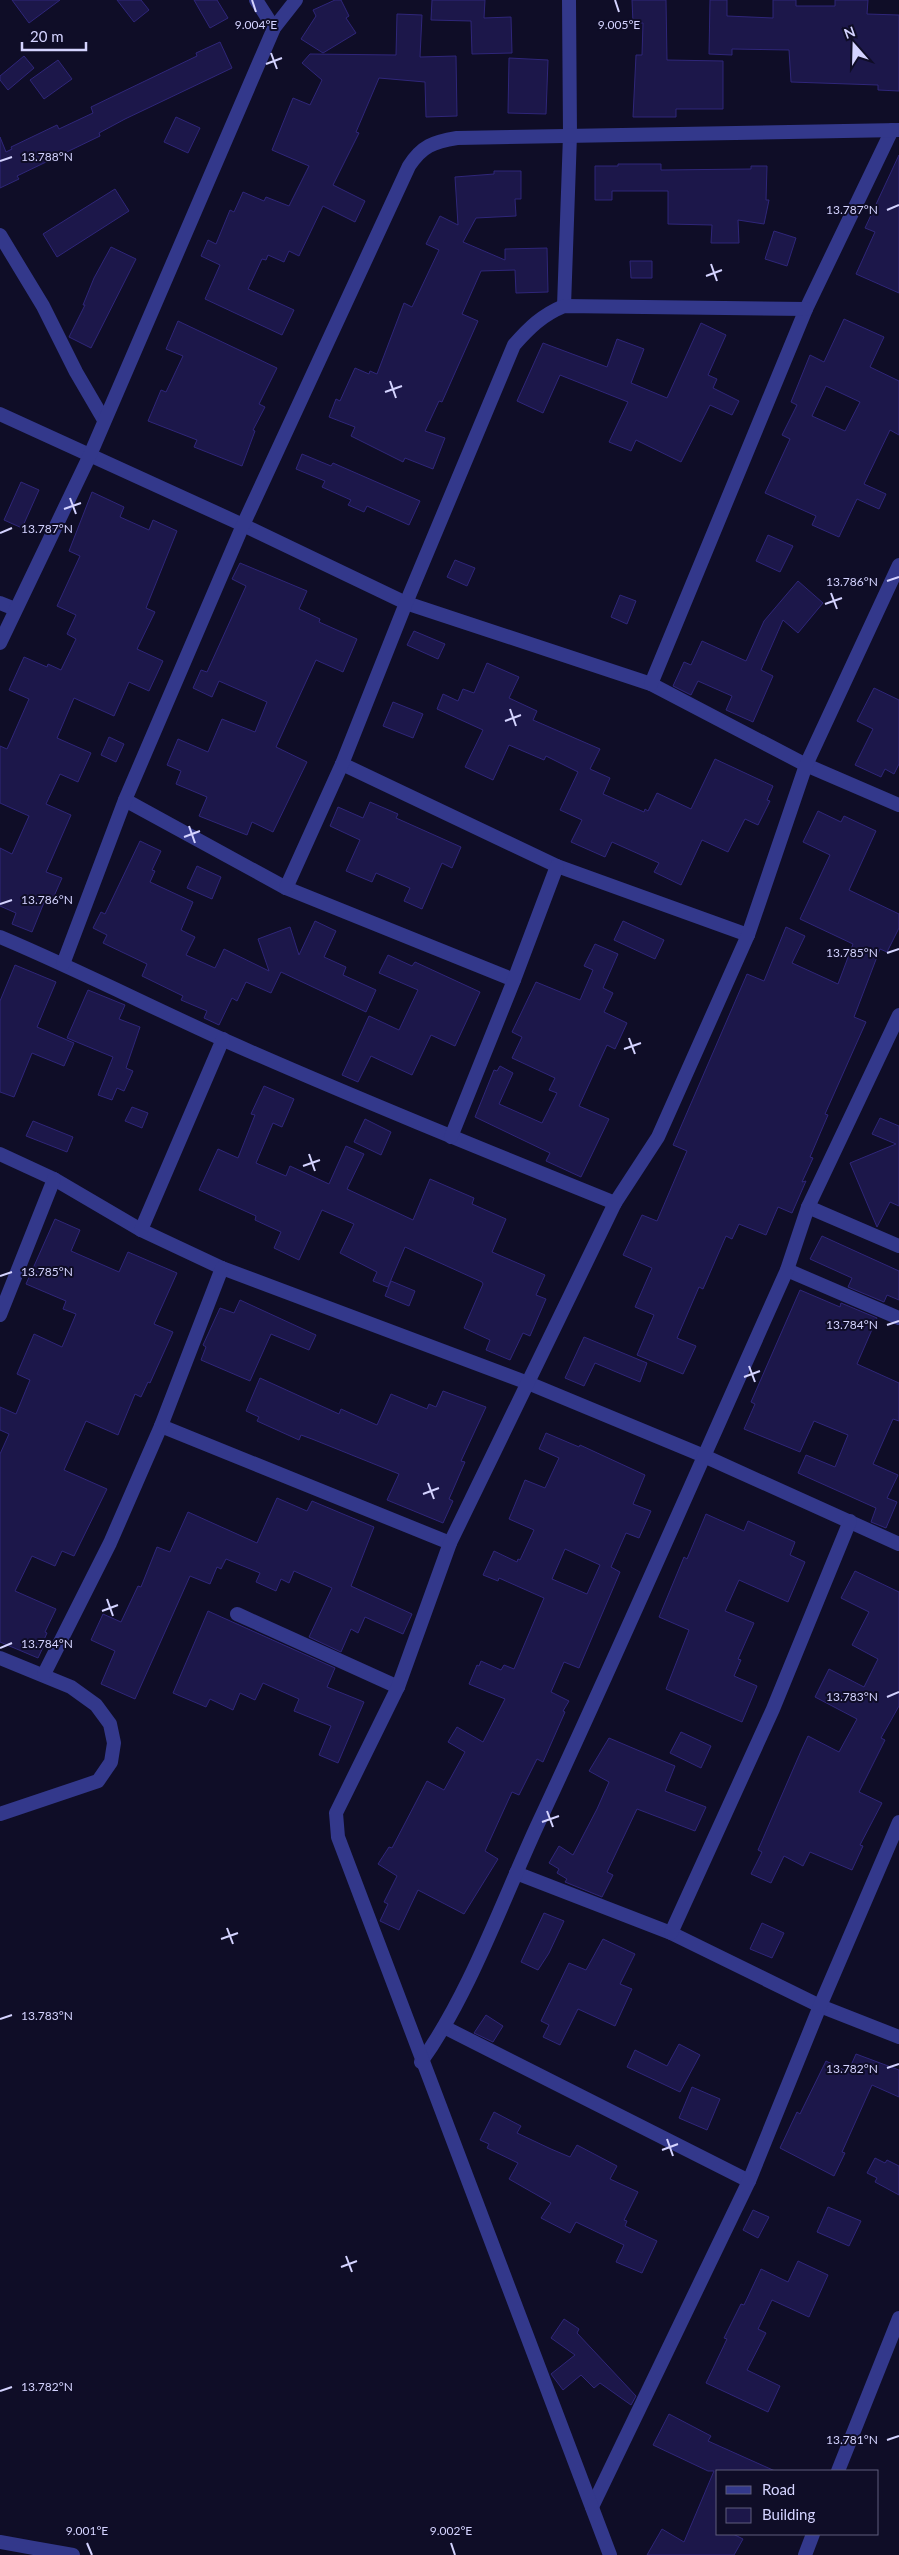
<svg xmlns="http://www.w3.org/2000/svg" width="899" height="2555" font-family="Lato,sans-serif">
<rect width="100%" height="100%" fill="#0f0d27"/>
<g fill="#1c174a" stroke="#2f2679" fill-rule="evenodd">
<polygon points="12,0 60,0 29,23"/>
<polygon points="117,0 141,0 149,10 134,22"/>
<polygon points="194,0 217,0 228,18 210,28"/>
<polygon points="335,0 341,0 349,16 346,18 356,33 323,53 301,39 316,16 313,10"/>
<polygon points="432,0 485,0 484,18 511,17 512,53 472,54 471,21 431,20"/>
<polygon points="632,0 666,0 667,60 723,61 723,109 676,109 676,117 633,117 636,55 642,55 643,23 633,23"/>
<polygon points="710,0 727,0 727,16 773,18 773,0 796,0 796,6 835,6 835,0 868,0 867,14 899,15 899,91 878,90 878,85 791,82 789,50 732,49 732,55 709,54"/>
<polygon points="397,14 422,15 420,57 456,56 457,116 426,117 425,82 379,78 356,132 359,133 333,185 365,201 355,222 323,206 299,256 289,251 284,262 268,255 266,260 262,259 248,289 294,310 282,335 205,299 220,265 201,256 208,240 216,244 230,210 234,212 243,192 264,201 266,197 289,206 309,166 272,150 293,98 310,105 322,80 302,63 310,54 396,55"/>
<polygon points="220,42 232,68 125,119 99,133 100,136 17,176 19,179 0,188 0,137 6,152 12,149 11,147 57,125 59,129 93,113 91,107 197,56 196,53"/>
<polygon points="24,56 34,68 8,90 0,80 0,76"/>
<polygon points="509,58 548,60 546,114 508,113"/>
<polygon points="58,60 72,79 44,99 30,80"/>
<polygon points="176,117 200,128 188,153 164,142"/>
<polygon points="899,155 899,293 856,274 875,232 865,228"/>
<polygon points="618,164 661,164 661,170 751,169 751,166 767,166 766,200 769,200 764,224 738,220 739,243 711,243 712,225 668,224 668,191 612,191 612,200 595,200 595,166 618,166"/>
<polygon points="494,171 521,171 521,199 515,199 516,216 476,218 463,242 505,260 505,249 547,248 548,292 516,293 515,270 481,271 462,314 478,321 442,402 439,401 425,431 445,438 433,469 405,458 403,462 351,436 355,427 329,417 336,399 340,401 355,368 369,374 370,371 377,374 404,303 412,307 439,250 426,244 440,216 458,225 455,177 494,174"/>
<polygon points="115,189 129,211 57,257 43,234"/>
<polygon points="774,231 796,238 787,266 765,259"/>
<polygon points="111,247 136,259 91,348 69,337 85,305 83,305 94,278"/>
<polygon points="630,261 652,261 652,278 631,278"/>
<path d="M844,319L884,337L870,367L899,381V435L890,430L864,484L886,494L879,509L857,499L839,537L812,525L816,516L765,493L790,439L782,435L797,405L791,402L810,355L824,362ZM826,386L860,402L845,431L812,416Z"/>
<polygon points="178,321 277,368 259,404 265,407 253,430 255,431 242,466 194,447 197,440 148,421 161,390 166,392 183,356 166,349"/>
<polygon points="701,323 726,335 708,375 717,379 713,388 739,401 732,415 710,405 681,462 636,440 631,451 609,442 628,402 560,375 543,413 517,401 543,343 607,367 617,339 644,349 631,383 667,398"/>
<polygon points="302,454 331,466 333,463 420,501 409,525 367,506 364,512 348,505 351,500 322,487 325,481 296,469"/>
<polygon points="21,482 39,490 22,528 4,520"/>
<polygon points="92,492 124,507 120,517 149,530 153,520 177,531 146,608 155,612 137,649 163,661 149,691 129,682 114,716 74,698 57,738 91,753 78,782 60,774 46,804 71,815 46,872 62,878 51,903 45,900 32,932 12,924 16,913 0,906 0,848 12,854 29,816 0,803 0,746 7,749 29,699 9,690 24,657 47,667 48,664 61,670 76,639 67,634 76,615 57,606 80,556 69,551"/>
<polygon points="768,535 793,546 780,572 756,561"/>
<polygon points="455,560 475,568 467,586 447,577"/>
<polygon points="240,563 307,591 299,609 320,619 319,622 357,639 343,672 316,660 276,747 307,762 273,832 252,822 247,835 199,816 207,797 176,784 181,771 167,765 178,739 208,752 222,719 255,732 267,702 219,681 212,697 193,688 201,670 207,672 246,586 232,579"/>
<polygon points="798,581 823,603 798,633 783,620 761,670 773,676 753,722 726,710 732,696 698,681 691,695 673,686 684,662 691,665 702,641 746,661 764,621"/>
<polygon points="620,595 636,601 627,624 611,617"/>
<polygon points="414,631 445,644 438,659 407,645"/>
<polygon points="487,663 519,677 509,698 537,711 533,720 600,749 590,769 610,778 603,794 644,812 645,809 648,811 657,793 691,809 715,759 773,786 767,800 770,801 758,825 745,819 728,852 702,840 681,885 654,872 659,863 612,842 605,857 571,842 582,820 560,810 578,772 546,756 544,760 509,745 493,780 465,767 483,730 437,709 443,694 458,701 463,689 474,693"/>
<polygon points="874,688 899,700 899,764 894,774 885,769 881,777 855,765 873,729 857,721"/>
<polygon points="393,702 423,714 413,738 383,726"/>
<polygon points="109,737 124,744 116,762 101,755"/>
<polygon points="370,802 398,814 396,818 461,847 452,868 442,863 422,909 404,901 410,888 376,873 372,882 346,871 360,840 330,826 338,807 363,818"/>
<polygon points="818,811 841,822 844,816 876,831 849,890 899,914 899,928 887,952 880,949 854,1017 866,1022 825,1114 828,1115 810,1157 813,1158 802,1182 806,1181 792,1213 778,1207 766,1235 739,1224 732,1239 726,1236 703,1289 699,1287 677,1338 696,1346 683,1374 637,1355 654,1315 635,1307 652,1268 623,1255 642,1215 657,1221 687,1151 673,1145 747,974 764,981 786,927 805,936 792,963 838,984 853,944 800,919 830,855 803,842"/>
<polygon points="140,841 161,851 152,870 155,871 150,882 193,902 181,930 195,937 186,955 215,968 224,949 269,971 258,939 290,927 299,955 315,921 336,931 324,957 346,967 343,975 376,990 366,1012 281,972 271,993 246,982 237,1001 232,998 219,1025 204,1018 207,1011 181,1000 183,996 142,976 147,964 103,943 107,935 93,928 101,912 105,914"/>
<polygon points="197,866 221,877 212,899 187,888"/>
<polygon points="623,921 664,940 655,959 614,940"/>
<polygon points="595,944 618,954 603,988 613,993 604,1012 627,1023 615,1049 607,1045 579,1106 609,1119 581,1177 546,1161 550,1153 475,1117 494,1070 497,1071 500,1066 513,1073 499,1104 542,1123 557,1093 549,1090 555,1078 512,1058 522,1037 512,1032 536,982 580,1000 593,970 584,966"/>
<polygon points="388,955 412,966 415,962 480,992 455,1046 431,1035 412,1075 371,1056 358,1082 342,1075 369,1016 399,1030 418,990 379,973"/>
<polygon points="15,965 56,982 37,1027 74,1043 64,1066 32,1053 14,1097 0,1092 0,1001"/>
<polygon points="88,990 125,1005 119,1019 140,1027 126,1068 133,1071 124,1091 117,1088 112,1100 98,1095 113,1057 67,1038"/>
<polygon points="264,1086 294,1099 282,1127 273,1123 256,1163 286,1176 290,1166 329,1184 346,1146 364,1154 347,1189 413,1220 430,1179 474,1198 472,1204 506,1219 492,1252 545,1275 536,1295 546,1299 530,1336 523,1333 510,1360 486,1350 490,1340 464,1328 483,1284 482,1282 405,1247 388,1287 373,1281 377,1272 340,1253 354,1224 322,1210 299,1260 274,1248 281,1232 255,1220 256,1216 199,1190 218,1149 238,1158 255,1115 251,1114"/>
<polygon points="132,1107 148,1113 142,1128 125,1121"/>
<polygon points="880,1118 899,1126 899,1206 890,1202 877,1227 850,1163 896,1144 872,1134"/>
<polygon points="365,1119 391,1132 381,1155 354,1142"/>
<polygon points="33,1121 73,1137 67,1152 26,1136"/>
<polygon points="55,1219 80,1230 71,1251 119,1272 128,1252 177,1273 154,1324 173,1332 150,1383 148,1382 141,1397 135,1394 118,1435 86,1421 64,1470 107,1489 74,1556 62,1551 55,1566 32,1556 15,1591 56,1609 45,1632 47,1633 43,1642 45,1643 38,1658 0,1642 0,1454 9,1434 0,1430 0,1407 16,1414 30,1380 17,1374 34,1334 62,1347 76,1314 63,1309 66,1301 26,1284"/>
<polygon points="822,1236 899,1271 899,1300 887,1295 884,1302 848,1287 852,1278 810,1259"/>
<polygon points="391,1281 415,1291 409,1306 385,1296"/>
<polygon points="800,1290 840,1307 841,1303 877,1318 857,1364 899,1383 899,1421 893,1419 873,1464 898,1475 887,1498 897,1502 886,1528 871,1522 876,1508 798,1473 806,1455 835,1467 848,1435 814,1421 800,1452 744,1429 755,1404 751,1402"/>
<polygon points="240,1300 316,1335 309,1350 271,1334 250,1381 201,1360 206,1347 203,1345 220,1308 234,1313"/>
<polygon points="584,1337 647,1363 640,1382 595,1363 584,1386 565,1378"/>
<polygon points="260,1378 339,1414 341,1409 377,1425 391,1394 427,1409 429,1404 436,1407 443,1391 486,1407 461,1461 465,1462 449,1499 453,1501 443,1523 387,1500 399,1474 312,1439 301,1435 299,1440 257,1421 259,1417 246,1411"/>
<path d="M546,1433L579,1447L580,1445L645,1475L633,1504L651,1511L639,1538L626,1533L611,1567L620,1572L579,1668L564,1662L551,1692L569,1701L563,1711L565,1712L543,1762L537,1759L519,1795L512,1792L485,1851L498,1859L464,1914L418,1890L399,1930L380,1921L388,1904L384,1902L397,1876L378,1864L389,1847L392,1848L427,1781L444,1790L465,1752L448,1742L457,1727L483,1742L505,1699L469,1684L477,1665L479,1666L481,1661L501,1670L504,1665L514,1669L544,1598L499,1578L498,1581L483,1575L494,1551L517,1562L518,1559L520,1560L534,1530L509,1519L525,1480L545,1488L559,1458L539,1449ZM565,1549L600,1565L587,1594L552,1579Z"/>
<polygon points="277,1498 307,1511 312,1501 374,1527 351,1586 412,1614 403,1634 365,1617 358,1633 351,1629 341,1652 309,1637 332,1588 294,1571 289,1583 281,1579 276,1591 256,1582 260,1573 226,1559 221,1569 217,1567 210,1584 190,1576 135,1699 101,1684 115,1651 91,1640 103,1614 121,1622 138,1586 141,1587 157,1547 170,1552 188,1512 257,1543"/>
<polygon points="706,1514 744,1531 748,1521 795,1542 790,1555 805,1562 788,1602 739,1580 725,1611 754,1623 738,1659 741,1660 734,1676 757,1686 742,1722 666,1689 689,1630 659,1617 684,1557 687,1559"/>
<polygon points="855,1571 899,1592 899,1706 881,1738 885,1740 859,1792 882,1803 860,1845 863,1846 852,1870 810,1852 803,1866 784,1856 771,1883 751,1874 762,1852 758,1850 801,1751 808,1736 839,1752 857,1719 815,1697 829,1669 864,1687 878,1659 852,1645 869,1612 841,1598"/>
<polygon points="208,1611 335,1668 327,1687 364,1702 338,1763 319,1755 331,1726 294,1711 299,1699 263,1683 255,1700 240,1693 233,1710 210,1699 206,1707 173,1693"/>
<polygon points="681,1732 711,1746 701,1768 670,1753"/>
<polygon points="609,1738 675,1766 665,1791 706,1807 695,1831 637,1809 607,1872 613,1875 602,1897 565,1882 567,1879 557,1873 559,1869 549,1863 559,1846 573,1855 597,1809 609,1782 589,1771"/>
<polygon points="544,1913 564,1921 549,1953 538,1970 521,1962"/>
<polygon points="762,1923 784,1933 772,1958 750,1949"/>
<polygon points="603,1939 635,1954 620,1984 632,1989 615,2026 578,2009 560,2045 543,2037 549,2025 541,2021 569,1963 586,1970"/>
<polygon points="486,2015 503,2026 493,2042 474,2033"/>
<polygon points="679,2044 700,2055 680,2092 627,2067 635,2050 667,2066"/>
<polygon points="856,2054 899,2070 899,2097 872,2085 842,2152 845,2153 834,2176 780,2148 797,2112 800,2114 826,2061 848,2072"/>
<polygon points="692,2087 720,2099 707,2130 679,2118"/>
<polygon points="494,2112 521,2126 517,2133 551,2149 570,2157 577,2145 617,2166 610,2179 638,2192 624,2220 627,2221 625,2226 657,2241 642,2273 616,2262 624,2245 576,2222 570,2233 541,2218 551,2203 509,2179 518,2163 487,2148 489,2144 480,2140"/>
<polygon points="875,2158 885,2163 887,2160 899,2166 899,2195 875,2182 877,2178 867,2173"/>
<polygon points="828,2207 861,2221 849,2246 817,2232"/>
<polygon points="753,2210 769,2217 758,2238 743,2230"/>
<polygon points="798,2261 828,2275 809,2317 772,2300 758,2329 766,2333 747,2370 780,2386 768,2412 706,2383 727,2339 724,2338 741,2304 744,2305 761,2269 788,2282"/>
<polygon points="564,2319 579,2329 577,2333 636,2396 631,2405 600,2383 594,2388 581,2375 563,2390 551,2374 575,2355 551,2338"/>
<polygon points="669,2414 711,2436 708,2441 775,2471 718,2471 718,2534 733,2534 743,2539 734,2555 647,2555 662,2529 684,2542 714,2471 708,2471 653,2445"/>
</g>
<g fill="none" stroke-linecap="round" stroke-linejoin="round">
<g stroke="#33388b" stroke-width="14">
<polyline points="256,0 274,28"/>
<polyline points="0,235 43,306 76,372 104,420"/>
<polyline points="564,306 570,135 569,0"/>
<polyline points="0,414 243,525 406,603 651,684 806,765 899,805"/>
<polyline points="0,603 15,609"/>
<polyline points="0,643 90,455 274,28 296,0"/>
<polyline points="651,684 806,309 892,130"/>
<polyline points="342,764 557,866 748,935"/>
<polyline points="125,800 286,888 514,980"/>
<path d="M286,888L342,764L406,603L514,345C529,328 542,315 564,306L806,309"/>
<path d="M0,937C76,969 149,1006 224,1040C353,1097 484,1150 615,1203"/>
<path d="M63,964L125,800L243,525L409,166C422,146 433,142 457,138L899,130"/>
<polyline points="451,1137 514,980 557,866"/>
<polyline points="0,1154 54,1179 141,1230 222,1268 528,1383 704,1456 899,1544"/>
<polyline points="808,1207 899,1246"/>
<polyline points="141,1230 223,1039"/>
<polyline points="787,1270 899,1318"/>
<polyline points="0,1315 54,1179"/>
<polyline points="161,1426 450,1543"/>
<polyline points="237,1614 398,1687"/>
<polyline points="0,1658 71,1687 96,1705 110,1724 114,1743 111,1762 98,1781 0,1814"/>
<polyline points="44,1674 110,1543 161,1426 222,1268"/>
<polyline points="516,1873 671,1933 820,2006 899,2037"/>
<polyline points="671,1933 773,1709 850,1521"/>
<polyline points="444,2027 749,2181"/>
<path d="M421,2062C469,1995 502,1902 537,1826C623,1642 704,1455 787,1270L808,1207L899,1015"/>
<polyline points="592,2507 749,2181 820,2006 899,1822"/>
<polyline points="610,2555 338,1837 336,1813 398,1687 450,1543 615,1203 658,1137 748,935 806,765 899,565"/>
</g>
<g stroke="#33388b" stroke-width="14">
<polyline points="838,2471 899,2318"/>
<polyline points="0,2542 73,2555"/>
<polyline points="805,2555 813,2534"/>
</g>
</g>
<path fill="none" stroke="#d4d3ff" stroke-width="2" d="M252,0L256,12M615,0L619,12M271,53L277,69M266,64L282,58M0,161L12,157M887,210L899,205M711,264L717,281M706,276L722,270M390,381L396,398M385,392L402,386M70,498L76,514M64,509L81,503M0,533L12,528M887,581L899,577M831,593L837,609M825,604L842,598M510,709L516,726M505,721L521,715M189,826L195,843M184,837L200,831M0,904L12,900M887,953L899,949M629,1038L635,1054M624,1049L641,1043M309,1154L315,1171M303,1166L320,1160M0,1276L12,1272M887,1325L899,1321M749,1366L755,1382M744,1377L760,1371M428,1483L434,1499M423,1494L439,1488M107,1599L113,1616M102,1611L118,1605M0,1648L12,1643M887,1697L899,1692M547,1811L553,1827M542,1822L559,1816M227,1928L233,1944M221,1939L238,1933M0,2019L12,2015M887,2068L899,2064M667,2139L673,2156M662,2150L678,2144M346,2256L352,2272M341,2267L357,2261M0,2391L12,2387M887,2440L899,2436M87,2543L92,2555M451,2543L455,2555"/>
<g font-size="12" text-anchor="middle" fill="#d4d3ff" stroke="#0f0d27" stroke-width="4" stroke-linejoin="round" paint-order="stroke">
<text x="619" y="29">9.005°E</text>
<text x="256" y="29">9.004°E</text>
<text x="47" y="161">13.788°N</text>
<text x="852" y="214">13.787°N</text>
<text x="47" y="533">13.787°N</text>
<text x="852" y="586">13.786°N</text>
<text x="47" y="904">13.786°N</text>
<text x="852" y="957">13.785°N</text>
<text x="47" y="1276">13.785°N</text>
<text x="852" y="1329">13.784°N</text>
<text x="47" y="1648">13.784°N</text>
<text x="852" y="1701">13.783°N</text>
<text x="47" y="2020">13.783°N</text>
<text x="852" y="2073">13.782°N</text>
<text x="47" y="2391">13.782°N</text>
<text x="852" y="2444">13.781°N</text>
<text x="87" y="2535">9.001°E</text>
<text x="451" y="2535">9.002°E</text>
</g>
<rect x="716" y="2470" width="162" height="65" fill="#0f0d27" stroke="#5e5c7d"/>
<rect x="726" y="2486" width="25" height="8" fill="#33388b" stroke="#5e5c7d"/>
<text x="762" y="2495" font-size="15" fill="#d4d3ff">Road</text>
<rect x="726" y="2508" width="25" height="15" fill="#1c174a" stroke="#5e5c7d"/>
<text x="762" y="2520" font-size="15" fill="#d4d3ff">Building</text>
<g transform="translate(854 45) rotate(340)" stroke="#0f0d27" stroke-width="4" paint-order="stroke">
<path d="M0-4L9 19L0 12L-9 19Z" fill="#d4d3ff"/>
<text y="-8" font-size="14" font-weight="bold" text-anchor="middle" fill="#d4d3ff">N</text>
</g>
<path d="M22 42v8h64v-8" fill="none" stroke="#d4d3ff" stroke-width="2.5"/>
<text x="30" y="42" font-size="15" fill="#d4d3ff" stroke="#0f0d27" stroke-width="4" paint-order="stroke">20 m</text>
</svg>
